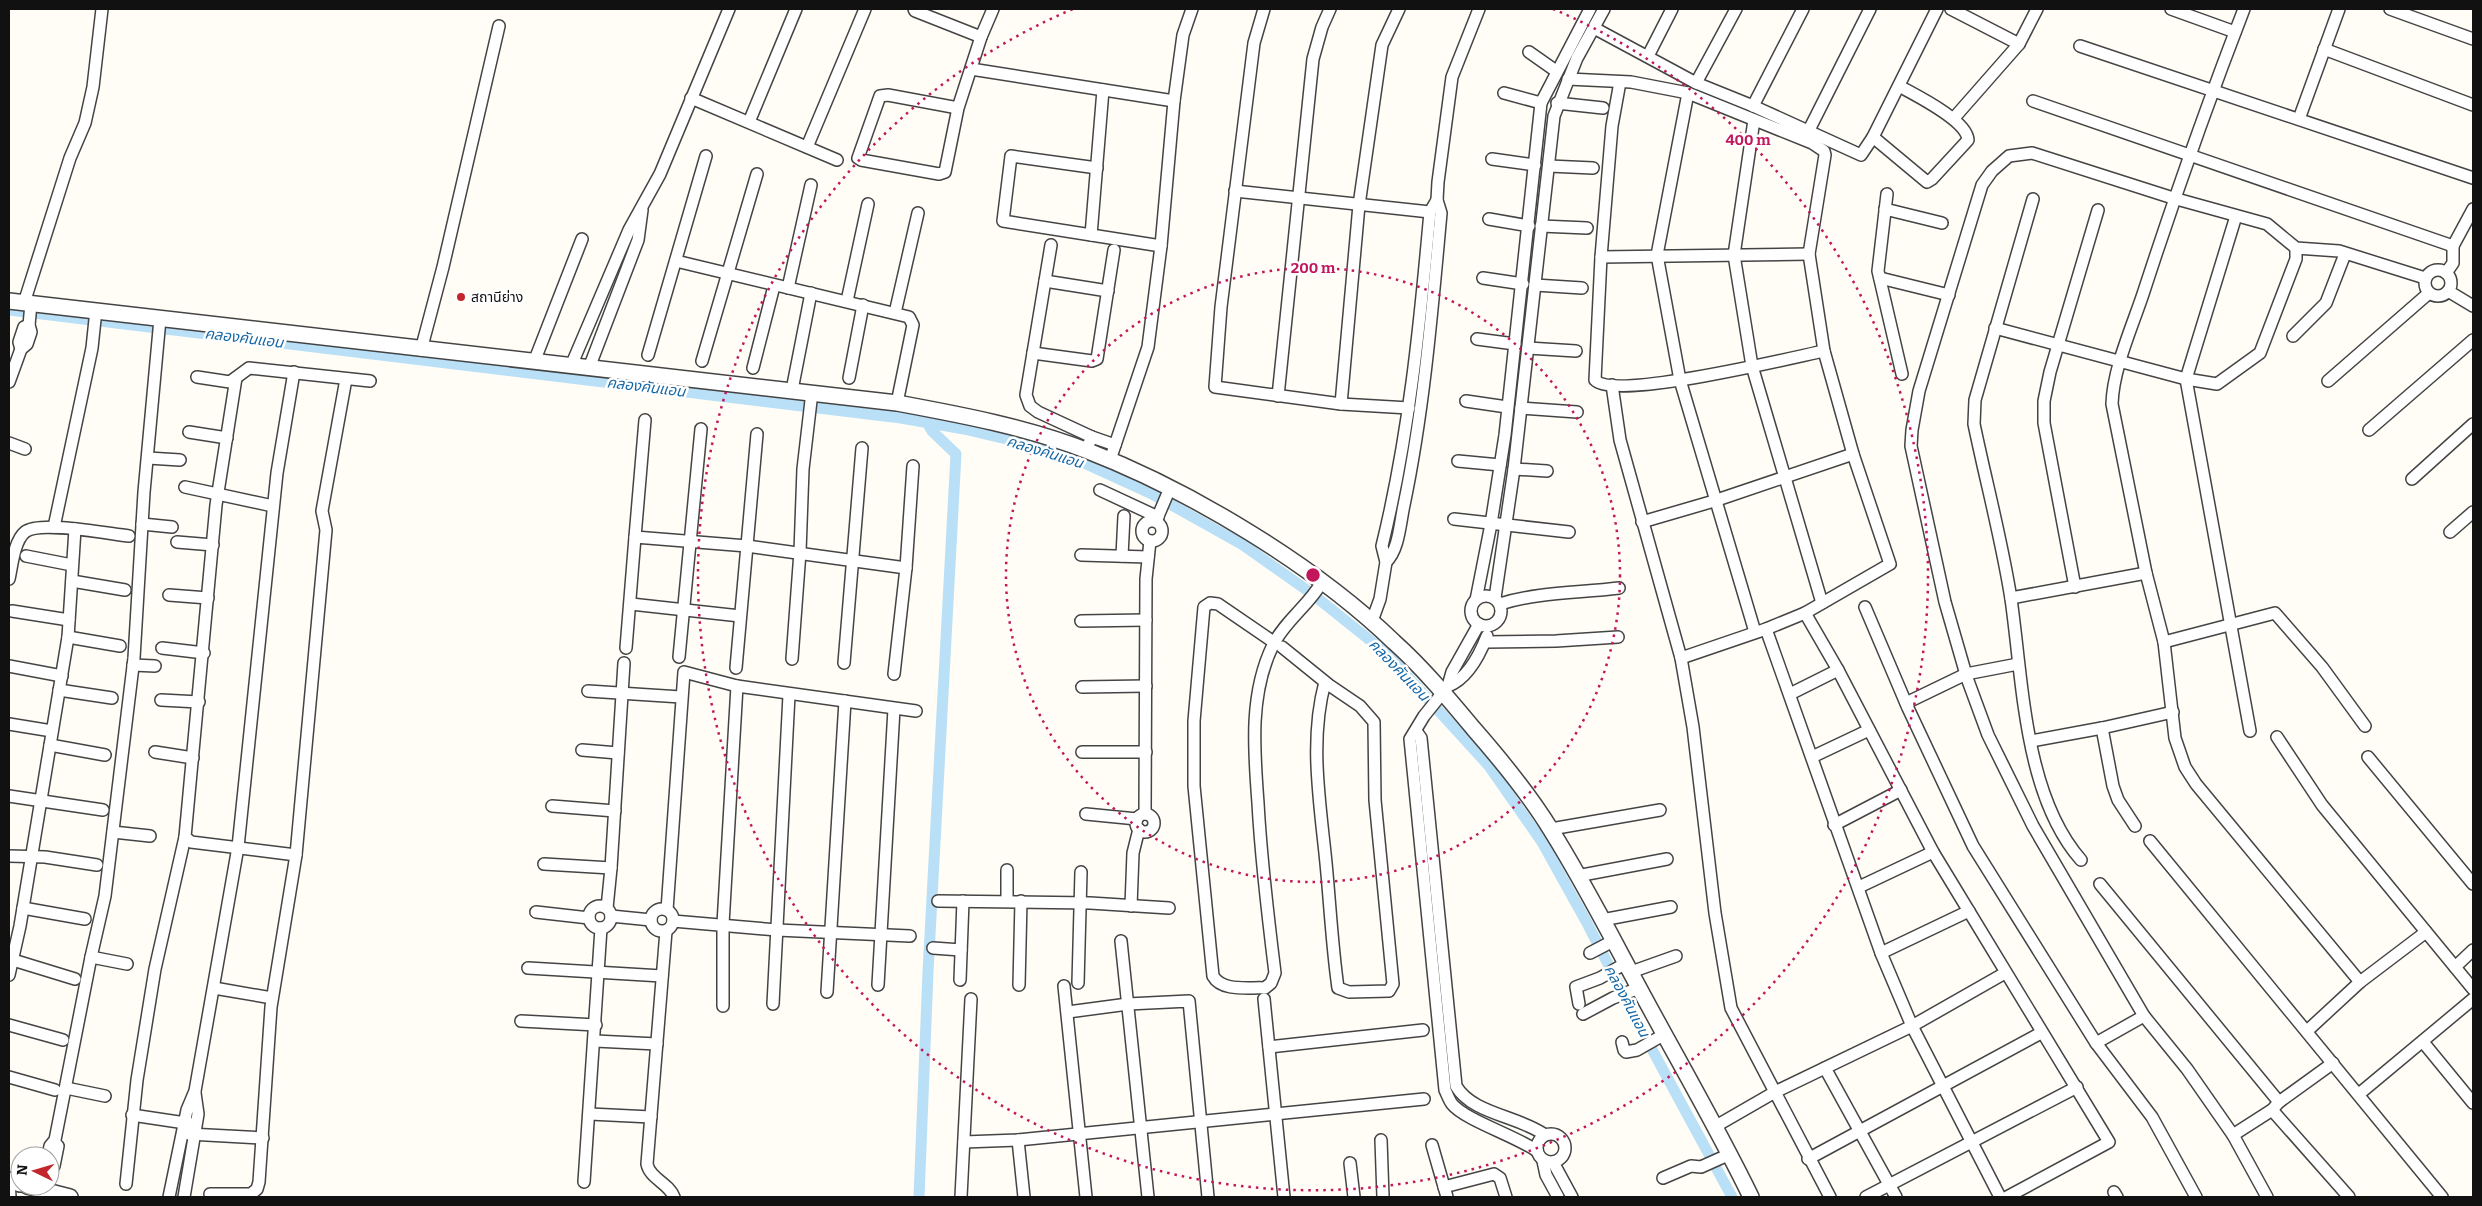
<svg xmlns="http://www.w3.org/2000/svg" width="2482" height="1206" font-family="Bitter,'Noto Sans Thai',serif">
<rect width="100%" height="100%" fill="#fffdf5"/>
<g fill="none" stroke-linecap="round" stroke-linejoin="round">
<g stroke="#b9e0f7" stroke-width="11">
<polyline points="9,310 901,418 964,429 1019,442 1082,462 1152,494 1243,545 1311,593 1386,653 1489,766 1542,842 1587,923 1648,1042 1732,1197"/>
<polyline points="919,1197 928,972 956,454 932,431 925,419"/>
</g>
<g stroke="#444" stroke-width="14">
<g id="minor">
<polyline points="914,9 915,11 981,37"/>
<polyline points="1264,9 1254,43 1221,307 1215,387 1341,404 1409,408"/>
<polyline points="1951,9 2019,44"/>
<polyline points="2171,9 2235,32"/>
<path d="M2244,9C2208,102 2175,196 2144,291C2133,325 2113,368 2112,404L2146,573L2164,642L2175,738L2185,767L2196,784L2360,982"/>
<polyline points="2390,9 2473,39"/>
<polyline points="1594,28 1696,83 1753,106 1861,155 1873,137 1937,9"/>
<polyline points="2080,46 2473,178"/>
<polyline points="2324,49 2473,105"/>
<polyline points="1529,52 1556,71"/>
<polyline points="1648,56 1672,9"/>
<polyline points="971,69 1174,101"/>
<polyline points="1568,79 1631,82 1688,93 1812,143 1824,151 1825,155 1809,254 1824,351 1853,454 1890,564 1805,613 1766,629 1681,658"/>
<path d="M1620,82L1612,126L1601,257L1595,380C1615,401 1790,358 1824,351"/>
<polyline points="1696,83 1736,9"/>
<polyline points="1504,93 1541,103"/>
<polyline points="1688,93 1657,255 1680,380 1755,632"/>
<polyline points="691,98 837,160"/>
<polyline points="2033,101 2453,246"/>
<polyline points="1557,103 1603,108"/>
<polyline points="1753,106 1803,9"/>
<polyline points="958,108 888,95 880,96 858,158 861,160 939,174 945,172 958,108 981,37 993,9"/>
<polyline points="1954,118 2019,44 2037,9"/>
<polyline points="2299,119 2339,9"/>
<polyline points="1754,120 1734,255 1752,366 1822,603"/>
<polyline points="749,122 796,9"/>
<polyline points="1809,130 1870,9"/>
<path d="M1873,137L1927,182L1932,179L1968,140C1967,120 1915,95 1899,86"/>
<polyline points="807,147 865,9"/>
<polyline points="1492,159 1535,165"/>
<polyline points="1549,166 1593,168"/>
<polyline points="1097,168 1011,156 1003,221 1161,246"/>
<polyline points="1235,191 1430,212"/>
<polyline points="1887,194 1878,271 1902,374"/>
<path d="M2033,199L1975,400L1974,424C1986,482 2002,541 2011,599C2023,682 2024,795 2081,860"/>
<polyline points="1885,209 1942,223"/>
<polyline points="2236,216 2186,379 2250,731"/>
<polyline points="1489,219 1529,226"/>
<polyline points="1541,226 1587,228"/>
<polyline points="1091,235 1103,90"/>
<polyline points="1051,245 1026,395 1030,406 1038,412 1092,437 1086,450"/>
<polyline points="1601,257 1809,254"/>
<polyline points="676,261 909,317 913,325 897,403"/>
<circle cx="2438" cy="283" r="13"/>
<polyline points="2446,273 2453,263 2453,246 2473,209"/>
<polyline points="1483,278 1523,284"/>
<polyline points="1880,278 1949,295"/>
<polyline points="1045,281 1108,291"/>
<polyline points="1535,285 1582,288"/>
<polyline points="788,288 811,185"/>
<polyline points="2448,291 2473,306"/>
<polyline points="847,301 868,204"/>
<polyline points="24,303 70,158 85,123 93,87 102,9"/>
<polyline points="895,313 918,213"/>
<polyline points="1995,328 2186,379 2217,384 2260,353 2296,259 2296,248"/>
<polyline points="2293,336 2326,303 2345,254"/>
<polyline points="1477,339 1515,344"/>
<polyline points="1528,348 1576,351"/>
<polyline points="21,349 19,342 24,327 29,325"/>
<polyline points="421,350 443,267 499,26"/>
<polyline points="1033,353 1092,361 1097,359 1114,250"/>
<polyline points="648,355 706,156"/>
<polyline points="702,361 757,174"/>
<polyline points="534,362 582,239"/>
<polyline points="571,366 629,230 660,174 729,9"/>
<polyline points="589,368 638,240 642,210"/>
<polyline points="753,368 774,286"/>
<polyline points="197,377 230,382 249,368 370,381"/>
<polyline points="236,378 216,505 185,837 191,842 296,855"/>
<polyline points="849,378 863,305"/>
<polyline points="2328,381 2429,293"/>
<polyline points="9,382 21,349 27,344 31,332 29,325 31,304"/>
<polyline points="1612,385 1620,440 1681,658 1693,727 1715,913 1731,1008 1830,1197"/>
<polyline points="792,390 811,293"/>
<polyline points="1278,396 1313,59 1322,27 1330,9"/>
<polyline points="1466,401 1507,407"/>
<polyline points="1341,404 1359,205 1382,45 1399,9"/>
<polyline points="1521,408 1577,412"/>
<polyline points="2369,430 2473,340"/>
<polyline points="189,432 227,438"/>
<polyline points="1092,437 1115,445"/>
<polyline points="9,443 25,449"/>
<polyline points="148,458 180,460"/>
<polyline points="1110,460 1148,347 1161,246 1174,101 1183,35 1192,9"/>
<polyline points="1458,461 1500,465"/>
<polyline points="1514,469 1547,471"/>
<polyline points="2412,479 2473,424"/>
<polyline points="185,487 273,506"/>
<polyline points="1100,490 1158,517"/>
<polyline points="1454,519 1569,532"/>
<polyline points="1156,521 1170,488"/>
<circle cx="1152" cy="531" r="10"/>
<polyline points="1642,522 1714,501 1853,454"/>
<polyline points="142,524 172,527"/>
<polyline points="54,527 92,348 96,310"/>
<polyline points="2450,532 2473,512"/>
<polyline points="635,537 645,420"/>
<polyline points="177,542 213,545"/>
<polyline points="1081,555 1148,557"/>
<polyline points="26,556 72,565"/>
<polyline points="1122,556 1124,516"/>
<path d="M1386,562C1399,550 1400,523 1404,505C1424,409 1432,311 1441,213L1437,200L1438,182L1452,77L1479,9"/>
<path d="M9,579C12,566 14,541 25,532C40,520 109,534 129,536"/>
<polyline points="72,581 125,590"/>
<polyline points="2075,587 2044,423 2044,401 2050,372 2098,210"/>
<polyline points="169,595 208,598"/>
<circle cx="1486" cy="611" r="15"/>
<polyline points="1495,598 1514,469 1554,116 1577,58 1604,9"/>
<polyline points="2011,598 2146,573"/>
<polyline points="1476,600 1491,524 1505,435 1541,103 1590,9"/>
<polyline points="631,604 740,616"/>
<path d="M1500,604C1538,592 1579,593 1619,588"/>
<polyline points="1865,607 1908,708 1973,846 2096,1043 2152,1117 2196,1197"/>
<polyline points="12,611 69,620"/>
<polyline points="1805,613 1838,670 1933,852 2109,1142 2007,1197"/>
<polyline points="1081,621 1146,620"/>
<path d="M1372,621L1380,599L1386,562L1382,546C1409,436 1420,324 1430,212L1437,200"/>
<path d="M1479,624L1452,672L1448,686L1424,716L1410,739L1445,1090C1447,1094 1449,1100 1452,1104C1465,1120 1516,1136 1537,1151"/>
<polyline points="1766,629 1881,953 1912,1026 2000,1197"/>
<polyline points="68,637 120,646"/>
<polyline points="1485,642 1556,641 1618,637"/>
<polyline points="2164,642 2275,613 2322,667 2365,726"/>
<path d="M1275,643L1218,604L1210,603L1204,607L1194,721V786L1213,976C1222,992 1249,987 1265,988L1271,983L1275,973C1268,917 1261,860 1258,803C1254,750 1249,694 1273,645C1285,621 1309,605 1322,582"/>
<path d="M1282,647L1329,685L1360,706L1374,722L1375,800L1393,984L1389,991L1349,992L1338,988C1332,946 1330,904 1326,863C1320,802 1309,741 1325,682"/>
<polyline points="162,648 204,653"/>
<polyline points="626,648 635,537 747,546 906,568"/>
<polyline points="679,657 701,429"/>
<polyline points="792,659 800,552 803,469 812,392"/>
<polyline points="844,663 862,448"/>
<polyline points="133,665 155,666"/>
<polyline points="9,666 62,676"/>
<polyline points="736,668 757,434"/>
<polyline points="894,674 906,568 913,466"/>
<path d="M1448,686C1467,679 1480,654 1487,636"/>
<polyline points="1082,687 1146,686"/>
<polyline points="59,690 112,698"/>
<polyline points="588,691 681,697"/>
<polyline points="1790,694 1838,670"/>
<polyline points="161,700 199,702"/>
<polyline points="1906,703 1966,674 2018,664"/>
<polyline points="9,724 52,731"/>
<polyline points="2102,728 2113,786 2118,800 2135,826"/>
<path d="M1416,731L1421,738L1456,1086C1472,1114 1519,1116 1545,1135"/>
<polyline points="2277,737 2322,805 2473,989"/>
<polyline points="2031,741 2102,728 2173,712"/>
<polyline points="50,745 105,755"/>
<polyline points="582,750 618,753"/>
<polyline points="155,752 193,758"/>
<polyline points="1082,752 1146,752"/>
<polyline points="1812,757 1869,730"/>
<polyline points="2368,757 2473,884"/>
<polyline points="9,796 103,810"/>
<polyline points="552,806 615,811"/>
<polyline points="1086,814 1137,819"/>
<polyline points="1145,814 1146,579 1150,541"/>
<circle cx="1145" cy="823" r="9"/>
<polyline points="1834,825 1901,790"/>
<polyline points="1551,829 1660,810"/>
<polyline points="113,832 150,836"/>
<polyline points="2150,841 2442,1197"/>
<polyline points="9,856 45,857 97,865"/>
<polyline points="544,864 611,868"/>
<polyline points="1007,870 1007,901"/>
<polyline points="1577,876 1667,859"/>
<polyline points="2100,884 2279,1102"/>
<polyline points="1859,887 1933,852"/>
<polyline points="938,901 1090,903 1169,908"/>
<polyline points="1131,906 1133,853 1139,829"/>
<circle cx="600" cy="917" r="11"/>
<polyline points="23,908 85,919"/>
<polyline points="607,908 611,868 624,663"/>
<circle cx="662" cy="920" r="11"/>
<polyline points="667,910 684,672 737,686 916,711"/>
<polyline points="536,912 589,918"/>
<polyline points="611,916 651,920"/>
<polyline points="1602,920 1671,907"/>
<polyline points="673,921 777,930 910,936"/>
<path d="M666,931L647,1164C650,1179 669,1183 674,1197"/>
<polyline points="1121,941 1148,1197"/>
<polyline points="933,948 961,950"/>
<polyline points="1590,953 1613,941"/>
<polyline points="1881,953 1969,911"/>
<polyline points="91,957 127,964"/>
<polyline points="13,960 75,979"/>
<polyline points="2455,967 2473,950"/>
<polyline points="528,968 662,976"/>
<polyline points="1631,972 1676,956"/>
<polyline points="9,975 20,926 68,637 75,529"/>
<polyline points="960,980 963,901"/>
<polyline points="1078,983 1081,872"/>
<polyline points="878,985 894,709"/>
<polyline points="1019,985 1021,901"/>
<polyline points="1064,986 1086,1197"/>
<polyline points="214,988 272,998"/>
<polyline points="827,992 845,701"/>
<polyline points="1264,999 1284,1197"/>
<polyline points="773,1004 789,695"/>
<polyline points="1579,1004 1576,987 1600,978 1626,963"/>
<polyline points="723,1006 723,924 737,686"/>
<polyline points="1068,1012 1128,1004 1189,1001 1208,1197"/>
<polyline points="1583,1014 1613,998 1639,988"/>
<polyline points="521,1021 596,1025"/>
<polyline points="9,1025 63,1040"/>
<polyline points="2307,1031 2360,982 2426,932"/>
<polyline points="595,1041 657,1044"/>
<polyline points="1622,1042 1624,1050 1626,1052 1637,1050 1665,1034"/>
<polyline points="2423,1042 2473,1103"/>
<polyline points="2096,1043 2144,1016"/>
<polyline points="1269,1047 1423,1030"/>
<polyline points="1825,1068 1896,1197"/>
<polyline points="9,1077 55,1090"/>
<polyline points="66,1088 105,1096"/>
<polyline points="2359,1094 2473,999"/>
<polyline points="2272,1110 2349,1197"/>
<polyline points="590,1114 651,1117"/>
<polyline points="132,1115 192,1124"/>
<polyline points="1716,1126 1775,1092 1912,1026 2005,973"/>
<circle cx="1551" cy="1148" r="14"/>
<polyline points="189,1134 263,1138"/>
<polyline points="2233,1135 2272,1110 2279,1102 2333,1063"/>
<polyline points="1018,1140 1024,1197"/>
<polyline points="1381,1140 1383,1197"/>
<polyline points="964,1142 1018,1140 1424,1099"/>
<polyline points="1432,1145 1447,1197"/>
<polyline points="48,1156 50,1146 55,1140 91,957 105,896 134,658 144,492 160,319"/>
<polyline points="1808,1159 2041,1033"/>
<polyline points="1543,1161 1546,1175 1558,1197"/>
<polyline points="1553,1162 1572,1197"/>
<polyline points="1350,1163 1354,1197"/>
<polyline points="50,1171 54,1166 58,1146"/>
<polyline points="1663,1178 1691,1166 1701,1167 1730,1154"/>
<polyline points="9,1180 10,1197"/>
<polyline points="584,1182 601,928"/>
<polyline points="126,1184 137,1080 155,969 185,837"/>
<polyline points="1444,1187 1494,1174 1500,1178 1506,1197"/>
<polyline points="2114,1192 2117,1197"/>
<polyline points="210,1194 251,1194 257,1189 259,1182 271,1007 296,855 326,530 322,511 346,379"/>
<polyline points="169,1197 187,1110 195,1091 238,847 277,473 294,372"/>
<polyline points="184,1197 198,1114 195,1093"/>
<polyline points="961,1197 971,999"/>
<polyline points="1866,1197 2077,1087"/>
<polyline points="2267,1197 2233,1135 2187,1069 2144,1016 2033,826 1988,735 1967,678 1945,602 1911,446 1912,430 1919,391 1982,185 1992,171 2009,156 2032,153 2173,198 2267,224 2296,248 2339,251 2425,278"/>
</g>
</g>
<g stroke="#444" stroke-width="18">
<g id="tertiary">
<path d="M9,301L897,403C962,415 1026,427 1088,451C1191,491 1314,565 1394,642C1423,668 1448,698 1473,728C1501,760 1529,794 1551,830C1583,881 1610,934 1638,986C1676,1057 1716,1125 1751,1197"/>
<polyline points="9,1180 20,1184"/>
<polyline points="27,1186 70,1197"/>
</g>
</g>
<use href="#minor" stroke="#fff" stroke-width="11"/>
<use href="#tertiary" stroke="#fff" stroke-width="15"/>
</g>
<g fill="none" stroke="#c2185b" stroke-width="2.5" stroke-dasharray="2.5 5">
<circle cx="1313" cy="575" r="307"/>
<path d="M1553 9A615 615 0 1 1 1073 9"/>
</g>
<circle fill="#c4262e" stroke="#fff" stroke-width="2" cx="461" cy="297" r="5"/>
<g text-anchor="middle" stroke-width="5" stroke-linejoin="round" paint-order="stroke">
<g font-size="14" fill="#111" stroke="#fff" text-anchor="start">
<text x="471" y="302">สถานีย่าง</text>
</g>
<g font-size="15" font-style="italic" fill="#1768a6" stroke="#fff">
<text transform="translate(244 338) rotate(7)" y="5">คลองคันแอน</text>
<text transform="translate(646 387) rotate(7)" y="5">คลองคันแอน</text>
<text transform="translate(1045 452) rotate(17)" y="5">คลองคันแอน</text>
<text transform="translate(1399 670) rotate(46)" y="5">คลองคันแอน</text>
<text transform="translate(1627 1001) rotate(62)" y="5">คลองคันแอน</text>
</g>
</g>
<circle cx="1313" cy="575" r="8" fill="#c2185b" stroke="#fff" stroke-width="2.5"/>
<g font-size="15" text-anchor="middle" font-weight="bold" fill="#c2185b" stroke="#fff" stroke-width="5" stroke-linejoin="round" paint-order="stroke">
<text x="1748" y="145">400 m</text>
<text x="1313" y="273">200 m</text>
</g>
<rect width="2482" height="1206" fill="none" stroke="#111111" stroke-width="20"/>
<g transform="translate(35 1171) rotate(275)"><circle r="24" fill="#ffffff" stroke="#a0a0a0"/>
<path d="M0-4L9 19L0 12L-9 19Z" fill="#c4262e"/>
<text y="-8" font-size="14" font-weight="bold" text-anchor="middle" fill="#111111">N</text>
</g>
</svg>
